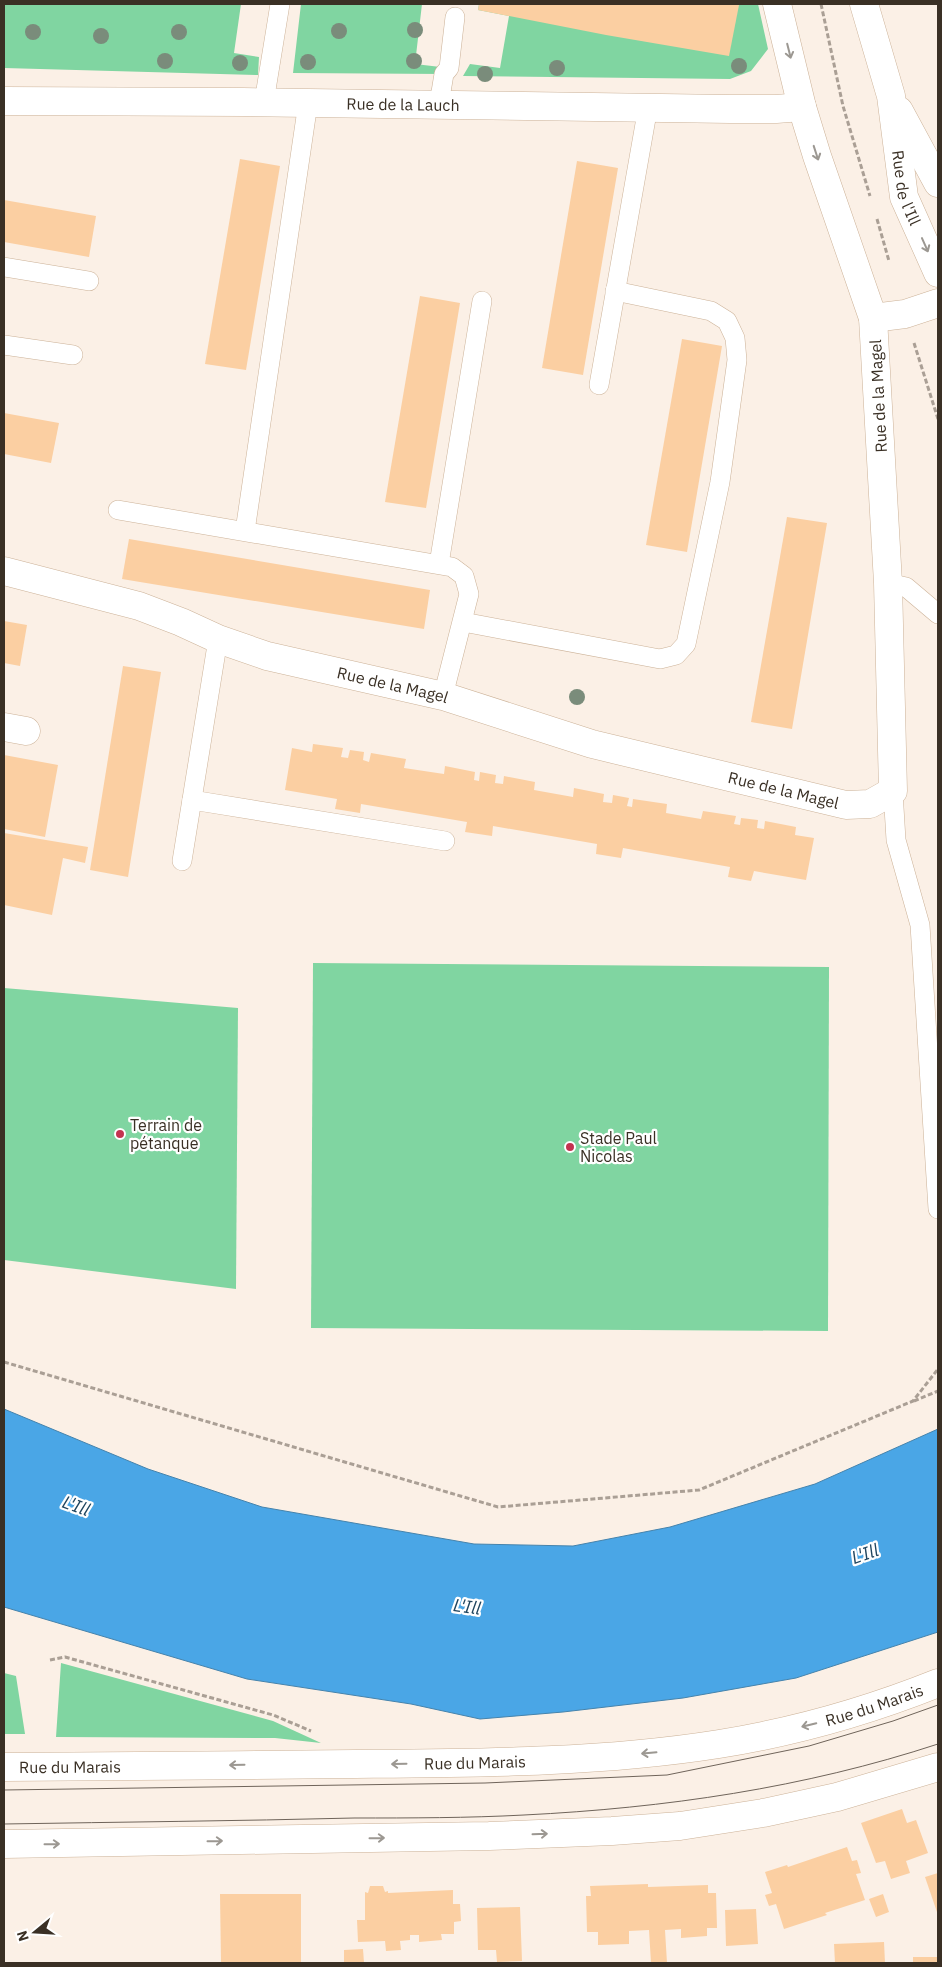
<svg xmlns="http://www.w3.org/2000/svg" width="942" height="1967" font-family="'IBM Plex Sans',sans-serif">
<rect width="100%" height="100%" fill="#fbf0e6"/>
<g fill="#80d5a1">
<polygon points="4,4 241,4 234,53 259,57 258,75 4,68"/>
<polygon points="301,4 422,4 415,64 449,68 444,74 293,73"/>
<polygon points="479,4 758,4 768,49 751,71 730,79 463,76 470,64 500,68 509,16 478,10"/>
<polygon points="313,963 829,967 828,1331 311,1328"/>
<polygon points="4,988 238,1008 236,1289 4,1260"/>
<polygon points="61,1663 273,1721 321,1743 275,1738 56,1737"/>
<polygon points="4,1673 16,1676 25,1734 4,1734"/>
</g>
<polygon fill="#4aa6e6" stroke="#4583ac" points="4,1409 148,1469 262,1507 474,1544 573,1546 670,1527 815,1484 938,1429 938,1632 796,1678 683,1698 563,1712 480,1719 411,1704 247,1679 4,1607"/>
<g fill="#fbcfa2">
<polygon points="479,4 733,4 739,5 729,56 606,35 478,10"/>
<polygon points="240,159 280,166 246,370 205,364"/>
<polygon points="577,161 618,168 583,375 542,368"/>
<polygon points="4,200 96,216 89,257 4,242"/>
<polygon points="420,296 460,303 426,508 385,502"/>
<polygon points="682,339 722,346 687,552 646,545"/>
<polygon points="4,413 59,423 51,463 4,454"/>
<polygon points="787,517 827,523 792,729 751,722"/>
<polygon points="129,539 430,590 424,629 122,579"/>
<polygon points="4,621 27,625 20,666 4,663"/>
<polygon points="123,666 161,672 128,877 90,870"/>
<polygon points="313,744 343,748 341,757 348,758 350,750 364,752 363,760 369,762 371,753 406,759 404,768 444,774 445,766 475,772 474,780 479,781 480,772 496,775 495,783 503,784 504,776 535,782 534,790 573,797 574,788 604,794 603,802 612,803 613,795 629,798 627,806 632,807 633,799 667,804 666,813 683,816 701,819 703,811 736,816 734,824 740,825 741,818 758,820 757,828 764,829 765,821 796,827 795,835 814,838 806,880 754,871 751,881 728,877 730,867 623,848 621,858 596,854 597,844 493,826 492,836 465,832 467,822 361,804 360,813 335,809 337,799 285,790 292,748 312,752"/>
<polygon points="4,755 58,765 45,837 4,829"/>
<polygon points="4,833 88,847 85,863 63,858 52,915 4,905"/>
<polygon points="902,1809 907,1823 916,1820 928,1853 906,1861 910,1873 891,1879 885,1861 876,1863 861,1823"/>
<polygon points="847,1847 852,1861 857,1860 861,1873 856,1874 865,1900 825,1913 827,1915 784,1929 776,1904 769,1906 765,1895 772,1893 765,1872 787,1865 788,1867"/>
<polygon points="938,1873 938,1915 925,1877"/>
<polygon points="648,1884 648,1887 708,1885 708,1893 716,1893 717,1928 707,1928 707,1936 681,1938 681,1929 665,1930 667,1963 651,1963 649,1930 629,1931 629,1944 598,1945 598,1932 587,1932 586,1896 591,1896 590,1886"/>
<polygon points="370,1886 383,1886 385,1892 388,1891 388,1893 453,1890 453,1904 460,1904 461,1921 454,1922 454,1934 441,1934 442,1940 419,1942 419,1935 410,1935 410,1940 400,1941 401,1950 386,1951 385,1941 358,1942 357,1920 365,1920 365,1892 368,1893"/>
<polygon points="220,1894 301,1894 301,1963 221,1963"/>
<polygon points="883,1894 889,1912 876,1917 869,1899"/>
<polygon points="520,1907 522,1961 497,1962 496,1950 478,1950 477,1908"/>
<polygon points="756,1909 758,1944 726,1946 725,1910"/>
<polygon points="884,1942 885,1963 835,1963 834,1944"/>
<polygon points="363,1949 364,1963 344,1963 344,1950"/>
<rect x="913" y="1957" width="25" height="6"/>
</g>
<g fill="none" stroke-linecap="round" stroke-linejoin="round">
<g stroke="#ccb298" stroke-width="20">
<g id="service">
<polyline points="264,102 280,4"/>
<polyline points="439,104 444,74 449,68 455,17"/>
<polyline points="4,267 89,281"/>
<polyline points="4,345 73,355"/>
<polyline points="599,385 648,107"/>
<polyline points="118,510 452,567 464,576 469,594 443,696"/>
<polyline points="245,531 308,103"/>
<polyline points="439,564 482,301"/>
<polyline points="888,583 906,587 938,614"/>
<polyline points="463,622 660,659 676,655 686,644 720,482 737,360 735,338 727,321 711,311 615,291"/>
<polyline points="893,791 896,840 920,925 938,1209"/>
<polyline points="192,800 445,841"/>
<polyline points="182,861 218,639"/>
</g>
</g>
<g stroke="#ccb298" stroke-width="29">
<g id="minor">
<path id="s1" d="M4,101L243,102L730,109H776L802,107"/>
<polyline points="873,318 905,314 938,303"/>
<path id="s2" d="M4,571L139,606L181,622L218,639L267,656L443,696L592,744L846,805L870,804L893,791L888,583L873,318L817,156L802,107L777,4"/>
<polyline points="4,727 26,731"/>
</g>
</g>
<g stroke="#ccb298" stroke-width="29">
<g id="secondary">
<path id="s3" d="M864,4L891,96L904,197L938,273"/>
<polyline points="899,111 938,183"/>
</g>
</g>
<g stroke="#ccb298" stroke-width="29">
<g id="primary">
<path id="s4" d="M4,1767C121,1767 238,1765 355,1764C476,1763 599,1763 719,1744C794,1732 868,1711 938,1683"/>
<polyline points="4,1844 489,1836 612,1831 680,1826 763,1813 837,1797 938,1767"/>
</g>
</g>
<g stroke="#aa9f95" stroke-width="3" stroke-dasharray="5 2.5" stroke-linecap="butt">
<polyline points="821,4 843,106 870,196"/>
<polyline points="877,219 889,261"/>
<polyline points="914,343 938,419"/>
<polyline points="4,1362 498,1507 699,1490 913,1401 938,1369"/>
<polyline points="914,1401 938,1391"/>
<polyline points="50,1660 65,1657 273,1715 311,1731"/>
</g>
<use href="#service" stroke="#fff" stroke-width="19"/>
<use href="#minor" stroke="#fff" stroke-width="28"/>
<use href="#secondary" stroke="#fff" stroke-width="28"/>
<use href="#primary" stroke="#fff" stroke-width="28"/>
<g stroke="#6f645a" stroke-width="1">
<polyline points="4,1790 485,1783 667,1775 809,1746 893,1721 938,1705"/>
<path d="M4,1824C121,1822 237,1821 354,1818C411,1818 468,1818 524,1815C665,1808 804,1788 938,1744"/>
</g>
</g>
<g fill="#7a8c7b">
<circle cx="415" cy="30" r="8"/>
<circle cx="339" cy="31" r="8"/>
<circle cx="33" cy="32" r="8"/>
<circle cx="179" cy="32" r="8"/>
<circle cx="101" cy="36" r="8"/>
<circle cx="165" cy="61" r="8"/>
<circle cx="414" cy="61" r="8"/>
<circle cx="308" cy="62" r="8"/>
<circle cx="240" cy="63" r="8"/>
<circle cx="739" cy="66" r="8"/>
<circle cx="557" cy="68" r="8"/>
<circle cx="485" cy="74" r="8"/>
<circle cx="577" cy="697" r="8"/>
</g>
<defs><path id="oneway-shaft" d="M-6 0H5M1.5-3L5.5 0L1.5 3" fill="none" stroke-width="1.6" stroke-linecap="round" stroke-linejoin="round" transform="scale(1.25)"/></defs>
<g stroke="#9c9892">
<use href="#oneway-shaft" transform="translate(789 51) rotate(76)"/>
<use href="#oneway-shaft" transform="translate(816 153) rotate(72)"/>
<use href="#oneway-shaft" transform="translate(925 245) rotate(66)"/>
<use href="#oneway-shaft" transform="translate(809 1725) rotate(166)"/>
<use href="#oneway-shaft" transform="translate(649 1753) rotate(175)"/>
<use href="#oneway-shaft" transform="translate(399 1764) rotate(179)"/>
<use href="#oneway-shaft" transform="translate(237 1765) rotate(179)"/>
<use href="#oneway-shaft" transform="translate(540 1834) rotate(-2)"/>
<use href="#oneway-shaft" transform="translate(377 1838) rotate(-1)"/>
<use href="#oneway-shaft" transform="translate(215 1841) rotate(-1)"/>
<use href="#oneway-shaft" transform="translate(52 1844) rotate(-1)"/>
</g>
<g fill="#c3334f" stroke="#fff" stroke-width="2">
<circle cx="120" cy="1134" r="5"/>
<circle cx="570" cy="1147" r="5"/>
</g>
<g text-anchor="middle" stroke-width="4.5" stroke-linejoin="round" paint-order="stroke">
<g font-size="16" fill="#3a3025" stroke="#fff">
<text dy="6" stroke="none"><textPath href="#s1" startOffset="399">Rue de la Lauch</textPath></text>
<text dy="6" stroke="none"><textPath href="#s3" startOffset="189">Rue de l'Ill</textPath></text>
<text transform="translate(878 396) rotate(-93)" y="6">Rue de la Magel</text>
<text dy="6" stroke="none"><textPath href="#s2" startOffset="406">Rue de la Magel</textPath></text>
<text dy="6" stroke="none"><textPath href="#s2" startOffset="811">Rue de la Magel</textPath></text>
<text dy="6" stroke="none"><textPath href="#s4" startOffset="876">Rue du Marais</textPath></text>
<text dy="6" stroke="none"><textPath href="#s4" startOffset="471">Rue du Marais</textPath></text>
<text dy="6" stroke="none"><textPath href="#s4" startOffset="66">Rue du Marais</textPath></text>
</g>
<g font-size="16" fill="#3a3025" stroke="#fff" text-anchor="start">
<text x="130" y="1131">Terrain de<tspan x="130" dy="18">pétanque</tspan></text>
<text x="580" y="1144">Stade Paul<tspan x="580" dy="18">Nicolas</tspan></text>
</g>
<g font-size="18" font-style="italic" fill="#204660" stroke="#fff">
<text transform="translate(76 1506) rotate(20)" y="6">L'Ill</text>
<text transform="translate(865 1554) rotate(-19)" y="6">L'Ill</text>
<text transform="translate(467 1607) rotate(8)" y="6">L'Ill</text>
</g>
</g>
<rect width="942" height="1967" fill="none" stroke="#3a3025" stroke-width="10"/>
<g transform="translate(35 1932) rotate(252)" stroke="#ffffff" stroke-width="4" paint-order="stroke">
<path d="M0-4L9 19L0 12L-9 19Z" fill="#3a3025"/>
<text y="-8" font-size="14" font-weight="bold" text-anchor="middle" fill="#3a3025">N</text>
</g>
</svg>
